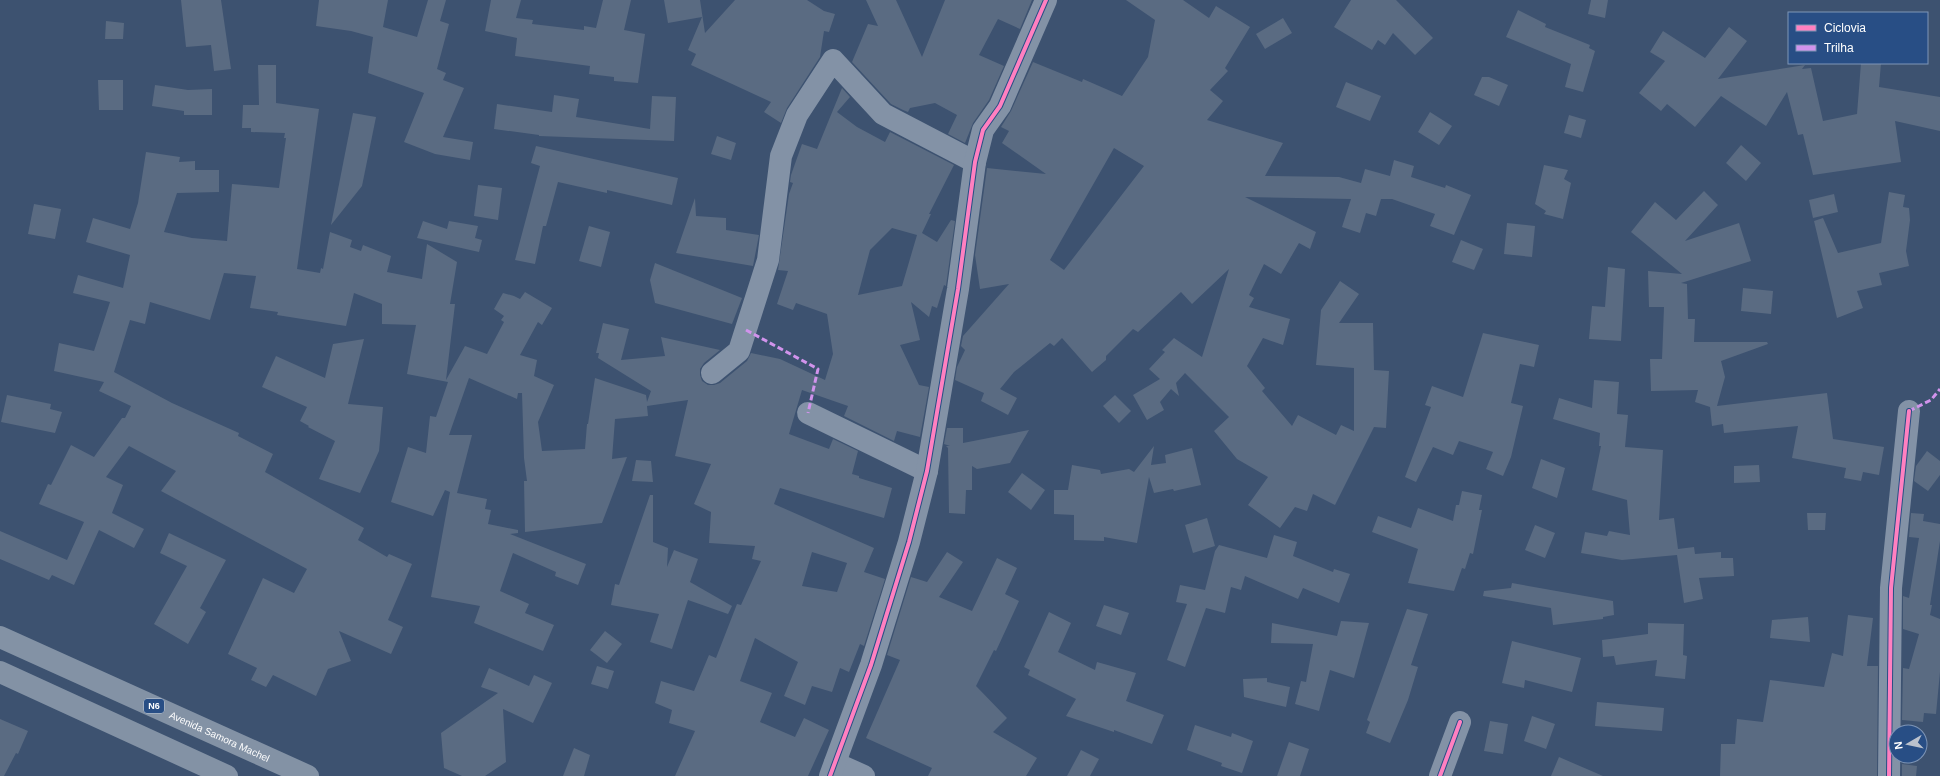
<svg xmlns="http://www.w3.org/2000/svg" width="1940" height="776" font-family="Arial,sans-serif">
<rect width="100%" height="100%" fill="#3d5270"/>
<g fill="#5a6b82" fill-rule="evenodd">
<polygon points="181,0 221,0 231,69 214,71 211,45 186,47"/>
<polygon points="319,0 388,0 383,27 417,37 428,0 446,0 440,21 449,24 437,69 446,73 443,80 464,88 443,137 473,142 470,160 435,154 404,142 424,93 368,73 373,37 351,31 316,26"/>
<polygon points="491,0 521,0 516,18 533,20 532,24 584,30 584,26 596,28 603,0 631,0 624,30 645,34 638,83 614,81 614,77 589,74 590,66 515,56 517,38 485,31"/>
<polygon points="664,0 700,0 705,33 735,0 807,0 824,11 835,14 829,32 824,31 820,57 787,108 781,123 764,112 771,102 691,65 696,54 688,50 702,17 668,23"/>
<polygon points="866,0 896,0 922,57 945,0 1032,0 1020,29 998,19 979,55 1004,66 989,100 973,123 965,143 948,134 957,115 935,103 910,108 908,112 903,110 891,104 852,62 868,24 878,26"/>
<path d="M1126,0H1183L1209,18L1216,6L1250,27L1225,68L1228,71L1210,90L1223,101L1207,120L1283,143L1265,176L1339,177L1361,183L1365,169L1390,176L1394,160L1414,166L1411,177L1445,188L1446,185L1471,195L1454,235L1430,226L1435,214L1392,199H1381L1376,216L1366,213L1360,233L1342,227L1351,199L1245,197L1316,232L1310,249L1299,243L1281,274L1264,264L1249,295L1254,298L1249,307L1290,319L1283,345L1263,338L1247,366L1265,388L1262,391L1292,426L1298,415L1336,435L1341,425L1354,431V368L1316,365L1321,310L1340,281L1359,294L1339,323H1373L1374,370L1389,371L1386,428L1374,427L1335,505L1313,494L1307,511L1295,507L1280,528L1248,505L1268,477L1237,459L1214,431L1229,417L1185,373L1176,383L1179,396L1171,389L1160,402L1164,410L1147,420L1133,395L1160,379L1149,369L1165,352L1162,350L1174,338L1202,357L1229,269L1192,304L1181,292L1138,332L1133,329L1106,356V360L1092,372L1062,338L1054,346L1050,343L1014,372L1000,389L1017,398L1008,415L981,401L984,393L955,380L957,367L965,350L961,346L963,336L1009,284L980,289L975,255L987,168L1046,174L1002,143L1009,131L1001,127L1011,111L1033,62L1082,82L1083,79L1122,96L1148,57L1155,20ZM1114,148L1144,166L1064,270L1050,260Z"/>
<polygon points="1351,0 1396,0 1433,38 1415,55 1393,33 1385,45 1378,40 1372,50 1334,27"/>
<polygon points="1591,0 1608,0 1605,18 1588,14"/>
<polygon points="1518,10 1546,24 1545,27 1590,45 1589,48 1595,51 1583,92 1565,87 1571,64 1506,37"/>
<polygon points="1283,18 1292,33 1265,49 1256,34"/>
<polygon points="106,21 124,23 123,39 105,39"/>
<polygon points="1729,27 1747,41 1718,79 1805,65 1802,69 1811,68 1823,121 1857,114 1861,63 1881,63 1879,87 1940,97 1940,131 1895,121 1901,162 1813,175 1803,134 1798,135 1787,92 1766,126 1721,96 1695,127 1667,104 1661,111 1639,93 1665,61 1650,52 1663,31 1705,58"/>
<path d="M258,65H276V103L319,109L297,269L320,273L321,268L323,269L330,232L352,240L350,247L361,251L363,245L391,256L387,272L422,279L427,244L457,262L450,304H455L446,380L465,346L487,354L504,322L501,320L504,316L494,309L503,293L514,296L520,299L525,292L552,308L542,325L538,322L520,355L537,360L534,376L554,385L538,422L542,451L585,449L587,424H588L595,378L646,395L647,402L651,391L598,358L599,353H596L603,323L629,329L621,360L665,356L661,337L720,350L704,363L700,369V375L702,381L708,385H714L720,383L747,361L751,353L780,359L825,380L833,354L827,314L796,303L793,310L777,304L788,271L778,270L789,194L793,183L790,182L791,175L802,144L817,149L842,88L850,97L837,112L857,127L885,142L890,132L954,165L929,214H931L922,233L937,242L951,220L955,221L946,286L944,285L937,308L932,306L929,317L911,302L920,340L900,345L919,385L929,387L920,437L897,431L894,441L844,416L848,406L802,390L789,434L829,449L833,439L858,451L852,474L859,476V478L892,488L884,518L780,488L774,504L874,548L864,572L885,579L864,646L860,644L849,672L840,668L832,692L812,686L805,705L784,696L798,662L755,638L740,681L772,693L760,722L795,737L804,718L829,730L808,776H675L695,731L669,723L672,710L655,703L661,681L694,691L709,655L716,658L737,604L741,605L761,561L752,559L755,546L709,543L711,512L694,504L711,464L675,456L688,400L647,406L648,416L615,419L612,459L627,457L602,523L525,532L524,481H527L524,458L522,393H518L517,399L469,378L449,435H472L457,493L487,499L485,509L491,510L488,524L518,530V533L510,534L586,564L578,585L555,576L556,572L513,553L500,591L529,604L525,613L554,625L543,651L474,623L480,606L431,597L450,492L445,490L433,516L391,502L408,447L426,453L430,416L436,417L448,382L407,374L416,325L382,324V304L354,293L346,326L277,315L278,312L250,308L256,276L224,273L210,320L150,302L145,324L130,320L114,372L172,403L239,433L238,436L273,454L265,472L364,528L358,540L387,557L389,554L412,564L388,620L403,627L391,654L339,631L351,661L328,669L316,696L273,675L266,687L251,680L257,668L228,654L263,578L294,593L307,569L161,491L176,471L129,446L106,477L123,485L112,513L144,529L134,548L99,530L74,585L52,575L49,580L0,559V531L67,560L84,522L39,504L48,484L51,485L71,445L94,457L122,418H125L131,406L99,391L104,382L54,371L59,343L94,351L110,302L73,293L78,275L123,288L130,255L86,242L93,218L130,229L138,203L146,152L180,157L179,162L195,161V170H219V192L177,193L164,232L192,238L227,241L232,184L279,188L286,138H284L285,133L251,132V128H242L243,105H259ZM892,228L917,235L902,286L858,295L870,250ZM812,552L847,563L837,592L802,586Z"/>
<polygon points="1482,77 1489,77 1508,85 1499,106 1474,95"/>
<polygon points="98,80 123,80 123,110 99,110"/>
<polygon points="1346,82 1381,96 1370,121 1336,107"/>
<polygon points="155,85 188,90 212,89 212,115 184,115 184,111 152,106"/>
<polygon points="554,95 579,99 576,117 650,129 652,96 676,97 674,141 539,136 539,135 494,129 497,104 552,112"/>
<polygon points="1430,112 1452,126 1439,145 1418,132"/>
<polygon points="353,113 376,117 362,186 331,225"/>
<polygon points="1569,115 1586,120 1581,138 1564,133"/>
<polygon points="717,136 736,143 731,160 711,154"/>
<polygon points="1741,145 1761,163 1746,181 1726,163"/>
<polygon points="536,146 678,178 672,205 607,190 607,193 558,182 546,226 543,226 535,264 515,260 540,166 531,163"/>
<polygon points="1544,165 1568,170 1564,179 1571,183 1563,219 1544,214 1546,211 1535,204"/>
<polygon points="478,185 502,188 498,220 474,216"/>
<polygon points="1704,191 1718,205 1685,241 1739,223 1751,261 1681,283 1687,284 1688,319 1695,319 1694,342 1767,342 1768,344 1721,361 1725,377 1717,406 1827,393 1833,439 1884,447 1879,475 1863,472 1861,481 1844,478 1846,468 1792,458 1798,426 1724,433 1723,424 1712,426 1710,407 1695,402 1698,390 1651,391 1650,359 1662,359 1664,307 1649,307 1648,271 1682,274 1631,232 1655,202 1676,220"/>
<polygon points="1889,192 1905,195 1903,207 1909,208 1910,220 1906,251 1909,266 1879,273 1882,285 1857,291 1863,308 1837,318 1814,221 1823,218 1838,253 1881,243"/>
<polygon points="1834,194 1838,212 1813,218 1809,200"/>
<polygon points="695,198 696,216 726,218 726,230 759,235 753,266 676,253"/>
<polygon points="34,204 61,209 55,239 28,234"/>
<polygon points="423,221 447,229 449,221 478,226 475,238 482,240 479,252 417,238"/>
<polygon points="1507,223 1535,226 1532,257 1504,254"/>
<polygon points="589,226 610,232 601,267 579,261"/>
<polygon points="1461,240 1483,249 1474,270 1452,262"/>
<polygon points="655,263 742,298 732,324 655,303 650,280"/>
<polygon points="1608,267 1625,269 1621,341 1589,339 1592,306 1605,307"/>
<polygon points="1743,288 1773,291 1771,314 1741,311"/>
<polygon points="1483,333 1539,345 1534,367 1520,364 1511,403 1523,406 1511,457 1503,476 1486,469 1493,452 1459,441 1453,455 1433,447 1416,482 1405,477 1431,407 1425,405 1432,386 1463,397"/>
<polygon points="364,339 348,404 383,407 379,451 360,493 319,479 335,441 308,427 309,426 300,421 307,407 262,387 276,356 325,378 333,344"/>
<polygon points="1594,380 1619,382 1617,414 1628,415 1625,447 1663,450 1659,520 1674,518 1678,549 1694,547 1695,554 1721,552 1721,558 1733,558 1734,576 1699,578 1703,599 1684,603 1677,555 1622,560 1581,553 1585,532 1607,536 1609,531 1630,535 1627,500 1592,490 1601,446 1599,446 1600,433 1553,419 1559,398 1592,408"/>
<polygon points="7,395 51,404 50,409 62,412 55,433 1,422"/>
<polygon points="1115,395 1131,411 1119,423 1103,406"/>
<polygon points="947,428 963,428 963,443 1029,430 1010,463 977,469 972,466 972,490 966,490 965,514 949,513 948,448 946,446 950,446 944,444"/>
<polygon points="1154,446 1151,465 1166,463 1165,455 1192,448 1201,485 1174,491 1173,489 1154,493 1149,477 1137,543 1104,537 1104,541 1074,540 1074,515 1054,514 1054,490 1068,490 1072,465 1100,470 1101,474 1129,469 1134,472"/>
<polygon points="1927,451 1940,461 1940,475 1928,491 1914,481 1916,466"/>
<polygon points="1541,459 1565,468 1557,498 1532,488"/>
<polygon points="636,460 651,461 653,482 632,481"/>
<polygon points="1759,465 1760,482 1734,483 1734,466"/>
<polygon points="1022,473 1045,490 1031,510 1008,492"/>
<polygon points="1462,491 1482,495 1479,510 1482,510 1473,554 1470,553 1465,569 1462,568 1454,591 1408,583 1418,549 1372,532 1378,516 1411,528 1418,508 1453,521 1456,505 1459,505"/>
<polygon points="650,495 653,495 653,542 668,548 667,567 674,550 698,559 690,582 732,606 728,614 688,600 672,649 650,642 659,614 611,605 615,584 619,585"/>
<polygon points="1807,513 1826,513 1825,530 1808,530"/>
<polygon points="1911,513 1924,514 1923,521 1940,524 1940,541 1930,605 1932,605 1930,615 1940,619 1940,672 1936,714 1924,713 1923,722 1902,720 1903,668 1909,669 1919,634 1903,629 1903,596 1909,598 1919,538 1909,537"/>
<polygon points="1207,518 1215,546 1193,553 1185,525"/>
<polygon points="1535,525 1555,533 1545,558 1525,550"/>
<polygon points="169,533 226,560 200,608 206,612 188,644 154,624 187,566 160,553"/>
<polygon points="1274,535 1297,542 1293,556 1333,572 1334,569 1350,574 1339,603 1303,588 1298,599 1245,576 1241,590 1231,587 1225,613 1206,608 1185,667 1167,660 1187,604 1176,602 1180,585 1205,590 1215,551 1219,545 1267,558"/>
<polygon points="947,552 963,562 939,597 972,611 997,558 1017,568 1005,594 1019,601 996,651 994,650 976,686 1007,718 993,732 1037,758 1026,776 928,776 932,768 866,738 900,660 887,655 911,577 927,582"/>
<polygon points="1512,583 1613,601 1614,615 1603,617 1603,619 1553,625 1551,608 1483,596 1484,591 1511,588"/>
<polygon points="1104,605 1129,613 1121,635 1096,626"/>
<polygon points="1407,609 1428,614 1411,665 1418,667 1408,700 1390,743 1366,733 1370,722 1367,720"/>
<polygon points="1049,612 1071,623 1058,652 1095,670 1097,662 1136,673 1126,701 1164,715 1152,744 1114,730 1114,732 1066,716 1076,699 1028,675 1030,670 1024,667"/>
<polygon points="1848,615 1873,618 1867,666 1878,666 1877,776 1720,776 1721,744 1735,744 1737,719 1763,722 1770,680 1824,687 1832,653 1843,656"/>
<polygon points="1808,617 1810,642 1770,638 1772,620"/>
<polygon points="1341,621 1369,623 1354,678 1330,670 1319,711 1295,704 1301,681 1306,682 1313,644 1271,643 1272,623 1337,636"/>
<polygon points="1648,623 1684,624 1683,655 1687,656 1685,679 1655,676 1657,660 1616,665 1614,656 1603,657 1602,640 1648,634"/>
<polygon points="605,631 622,644 607,663 590,650"/>
<polygon points="1512,641 1581,658 1572,692 1525,680 1524,688 1502,683"/>
<polygon points="597,666 614,671 608,689 591,684"/>
<polygon points="489,668 529,686 534,675 552,683 533,723 503,709 506,762 485,776 462,776 444,768 441,733 498,693 481,687"/>
<polygon points="1267,678 1267,682 1290,687 1286,707 1244,697 1243,679"/>
<polygon points="1597,702 1664,708 1662,731 1595,726"/>
<polygon points="1532,716 1555,724 1546,749 1524,741"/>
<polygon points="0,719 28,731 18,754 16,753 4,776 0,776"/>
<polygon points="1490,721 1508,724 1503,754 1484,751"/>
<polygon points="1195,725 1231,737 1232,733 1253,741 1242,773 1221,766 1222,763 1187,750"/>
<polygon points="1289,742 1309,749 1300,776 1277,776"/>
<polygon points="574,748 590,755 584,776 563,776"/>
<polygon points="1081,750 1099,759 1090,776 1067,776"/>
<polygon points="1559,757 1603,776 1551,776"/>
<polygon points="1902,764 1917,766 1916,776 1902,776"/>
</g>
<g fill="none" stroke-linecap="round" stroke-linejoin="round">
<g stroke="#8392a6" stroke-width="22">
<polyline points="712,373 739,351 768,260 781,156 797,115 833,60 883,114 975,162"/>
<polyline points="808,413 927,471"/>
<polyline points="835,763 864,776"/>
<polyline points="830,776 871,665 909,542 927,471 958,289 975,162 983,130 1000,106 1046,0"/>
<polyline points="1440,776 1460,722"/>
<polyline points="1889,776 1891,588 1909,411"/>
</g>
<g stroke="#8392a5" stroke-width="22">
<path id="s1" d="M0,637L308,776"/>
<polyline points="0,672 227,776"/>
</g>
<g stroke="#d193ec" stroke-width="3" stroke-dasharray="6 3" stroke-linecap="butt">
<polyline points="746,330 818,369 808,413"/>
<polyline points="1909,411 1931,400 1940,389"/>
</g>
<g stroke="#284e85" stroke-width="6">
<g id="cycleway">
<polyline points="830,776 871,665 909,542 927,471 958,289 975,162 983,130 1000,106 1046,0"/>
<polyline points="1440,776 1460,722"/>
<polyline points="1889,776 1891,588 1909,411"/>
</g>
</g>
<use href="#cycleway" stroke="#ff80c0" stroke-width="4"/>
</g>
<g text-anchor="middle" stroke-width="3.5" stroke-linejoin="round" paint-order="stroke">
<rect fill="#284e85" stroke="#becada" stroke-width="1" x="144" y="699" width="20" height="14" rx="3"/>
<g font-size="9" font-weight="bold" fill="#fff">
<text x="154" y="709">N6</text>
</g>
<g font-size="10" fill="#fff" stroke="#284e85">
<text dy="4" stroke="none"><textPath href="#s1" startOffset="241">Avenida Samora Machel</textPath></text>
</g>
</g>
<rect x="1788" y="12" width="140" height="52" fill="#284e85" stroke="#7e95b6"/>
<rect x="1796" y="25" width="20" height="6" fill="#ff80c0" stroke="#7e95b6"/>
<text x="1824" y="32" font-size="12" fill="#ffffff">Ciclovia</text>
<rect x="1796" y="45" width="20" height="6" fill="#d193ec" stroke="#7e95b6"/>
<text x="1824" y="52" font-size="12" fill="#ffffff">Trilha</text>
<g transform="translate(1908 744) rotate(261)"><circle r="19" fill="#284e85" stroke="#7e95b6"/>
<path d="M0-3L7 15L0 10L-7 15Z" fill="#bbc2cd"/>
<text y="-6" font-size="11" font-weight="bold" text-anchor="middle" fill="#ffffff">N</text>
</g>
</svg>
